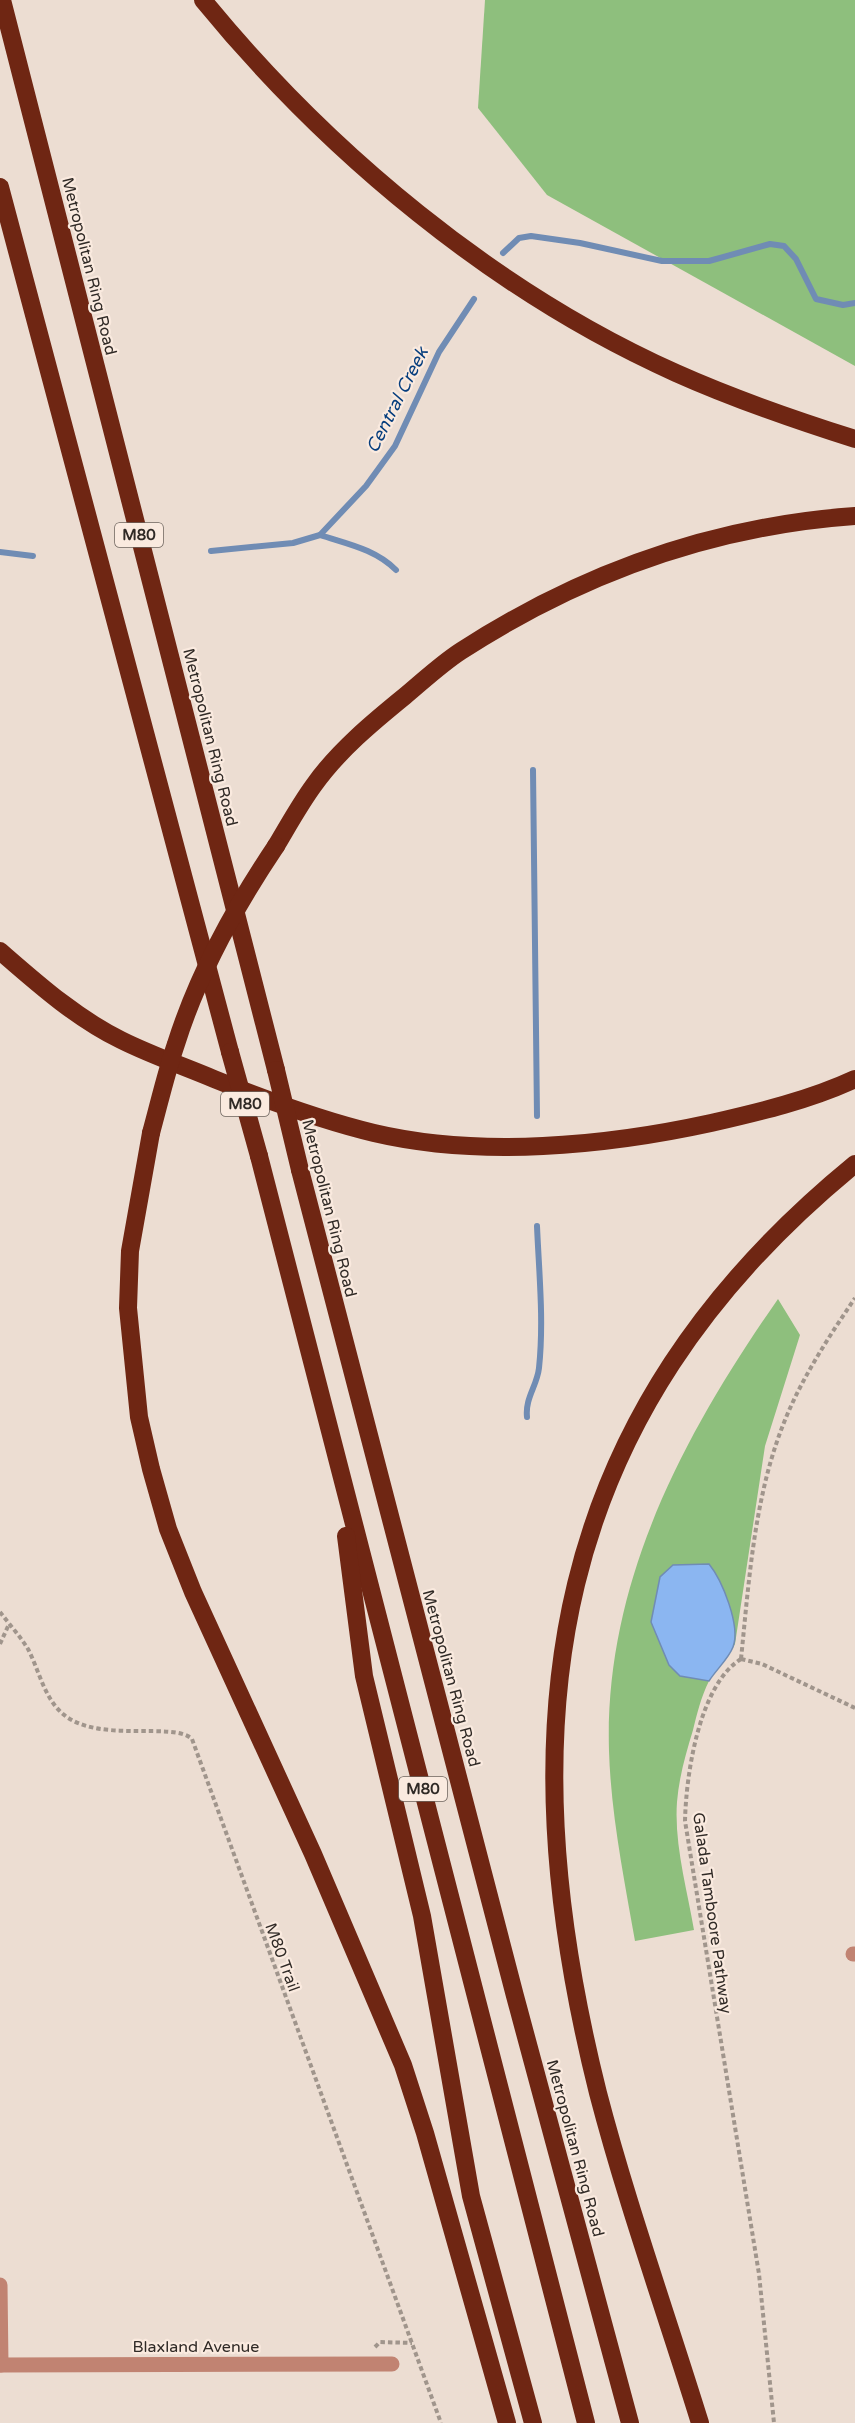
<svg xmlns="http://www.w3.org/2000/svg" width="855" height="2423" font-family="'Varela Round',sans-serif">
<rect width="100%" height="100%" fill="#ecddd2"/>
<g fill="#8ebf7d">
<polygon points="485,0 855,0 855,366 547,195 478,108"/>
<path d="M778,1299L800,1335L765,1446L735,1644C728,1658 716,1667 709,1681C701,1697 697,1714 693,1730C686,1753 679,1777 677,1802C674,1844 687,1889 694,1930L635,1941C624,1878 611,1815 609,1751C604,1582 684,1434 778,1299Z"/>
</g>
<path fill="#8bb6f1" stroke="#708cb4" stroke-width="1.5" d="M709,1564C722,1580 741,1626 733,1647C729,1658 716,1670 709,1681L680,1676L669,1665L651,1622L660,1577L673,1565Z"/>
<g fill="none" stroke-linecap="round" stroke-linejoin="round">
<g stroke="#708cb4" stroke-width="6">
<polyline points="503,253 519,238 531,236 580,243 662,261 709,261 770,244 784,246 796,259 816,299 843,305 855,303"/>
<path d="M320,535C347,544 375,549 396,570"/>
<polyline points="211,551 293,543 320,535 366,486 395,446 439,352 474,299"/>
<polyline points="0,552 33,556"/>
<polyline points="533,770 537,1116"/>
<path d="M527,1417C525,1398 537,1386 539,1368C544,1321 539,1273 537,1226"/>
</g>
<g stroke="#a0958c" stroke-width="4" stroke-dasharray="4.5 3" stroke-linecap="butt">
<path d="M0,1612C9,1624 20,1636 28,1649C39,1670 44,1698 63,1714C98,1744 173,1721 192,1739L441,2423"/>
<polyline points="0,1644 9,1624"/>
<path d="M741,1659C699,1685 686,1775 685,1821L759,2274L774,2423"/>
<path d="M741,1659C749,1581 754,1499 783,1425C800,1381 828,1338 855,1298"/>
<polyline points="741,1659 762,1664 855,1708"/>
<polyline points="375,2347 380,2342 412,2343"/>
</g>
<g stroke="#c18372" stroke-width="15">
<polyline points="853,1954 855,1954"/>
<polyline points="0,2285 1,2365"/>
<polyline points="0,2365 392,2364"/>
</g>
<g stroke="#6f2613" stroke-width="18">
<polyline points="2,0 276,1070"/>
<path d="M203,0C328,153 495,292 676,373C734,399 795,420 855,439"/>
<polyline points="0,187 230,1052"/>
<path d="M276,846C288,826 300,804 314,785C338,751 373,722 405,696C423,681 441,664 461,651C580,574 713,526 855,516"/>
<path d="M0,951C38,984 76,1018 121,1040C151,1055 183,1066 214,1079C266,1100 320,1120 374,1133C480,1158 606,1146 711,1123C759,1112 810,1100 855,1079"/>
<polyline points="151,1133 130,1251 128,1308 139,1417 151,1469 168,1529 193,1592 313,1854 403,2065 425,2133 507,2423"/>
<polyline points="259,1156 586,2423"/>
<polyline points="300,1170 515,1996 630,2423"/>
<polyline points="346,1536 364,1676 422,1916 471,2196 533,2423"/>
<path d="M700,2423C666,2313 627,2204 598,2093C505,1722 547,1416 855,1164"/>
</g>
<g stroke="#6f2613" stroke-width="18">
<polyline points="230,1052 259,1156"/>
<polyline points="276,1070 300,1170"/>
<path d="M151,1133C159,1104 166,1073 176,1044C198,974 235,907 276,846"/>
</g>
</g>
<g text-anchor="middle" stroke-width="4.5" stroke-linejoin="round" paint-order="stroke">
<g fill="#faeadf" stroke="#6d645e" stroke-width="1.5">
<rect x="115" y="523" width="48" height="24" rx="4.5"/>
<rect x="221" y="1092" width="48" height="24" rx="4.5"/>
<rect x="399" y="1777" width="48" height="24" rx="4.5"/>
</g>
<g font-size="15" font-weight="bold" fill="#302a26">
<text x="139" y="540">M80</text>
<text x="245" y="1109">M80</text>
<text x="423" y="1794">M80</text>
</g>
<g font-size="16" fill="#302a26" stroke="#faeadf">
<text transform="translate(90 266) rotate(76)" y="6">Metropolitan Ring Road</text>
<text transform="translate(211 737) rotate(76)" y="6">Metropolitan Ring Road</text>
<text transform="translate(330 1208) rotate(76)" y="6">Metropolitan Ring Road</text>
<text transform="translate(452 1678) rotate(75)" y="6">Metropolitan Ring Road</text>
<text transform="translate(713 1913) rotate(82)" y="6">Galada Tamboore Pathway</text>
<text transform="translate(283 1957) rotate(70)" y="6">M80 Trail</text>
<text transform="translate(576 2148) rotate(75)" y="6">Metropolitan Ring Road</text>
<text x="196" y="2352">Blaxland Avenue</text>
</g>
<g font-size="18" font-style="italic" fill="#053d7d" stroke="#faeadf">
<text transform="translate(397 400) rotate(-63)" y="6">Central Creek</text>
</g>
</g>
</svg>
